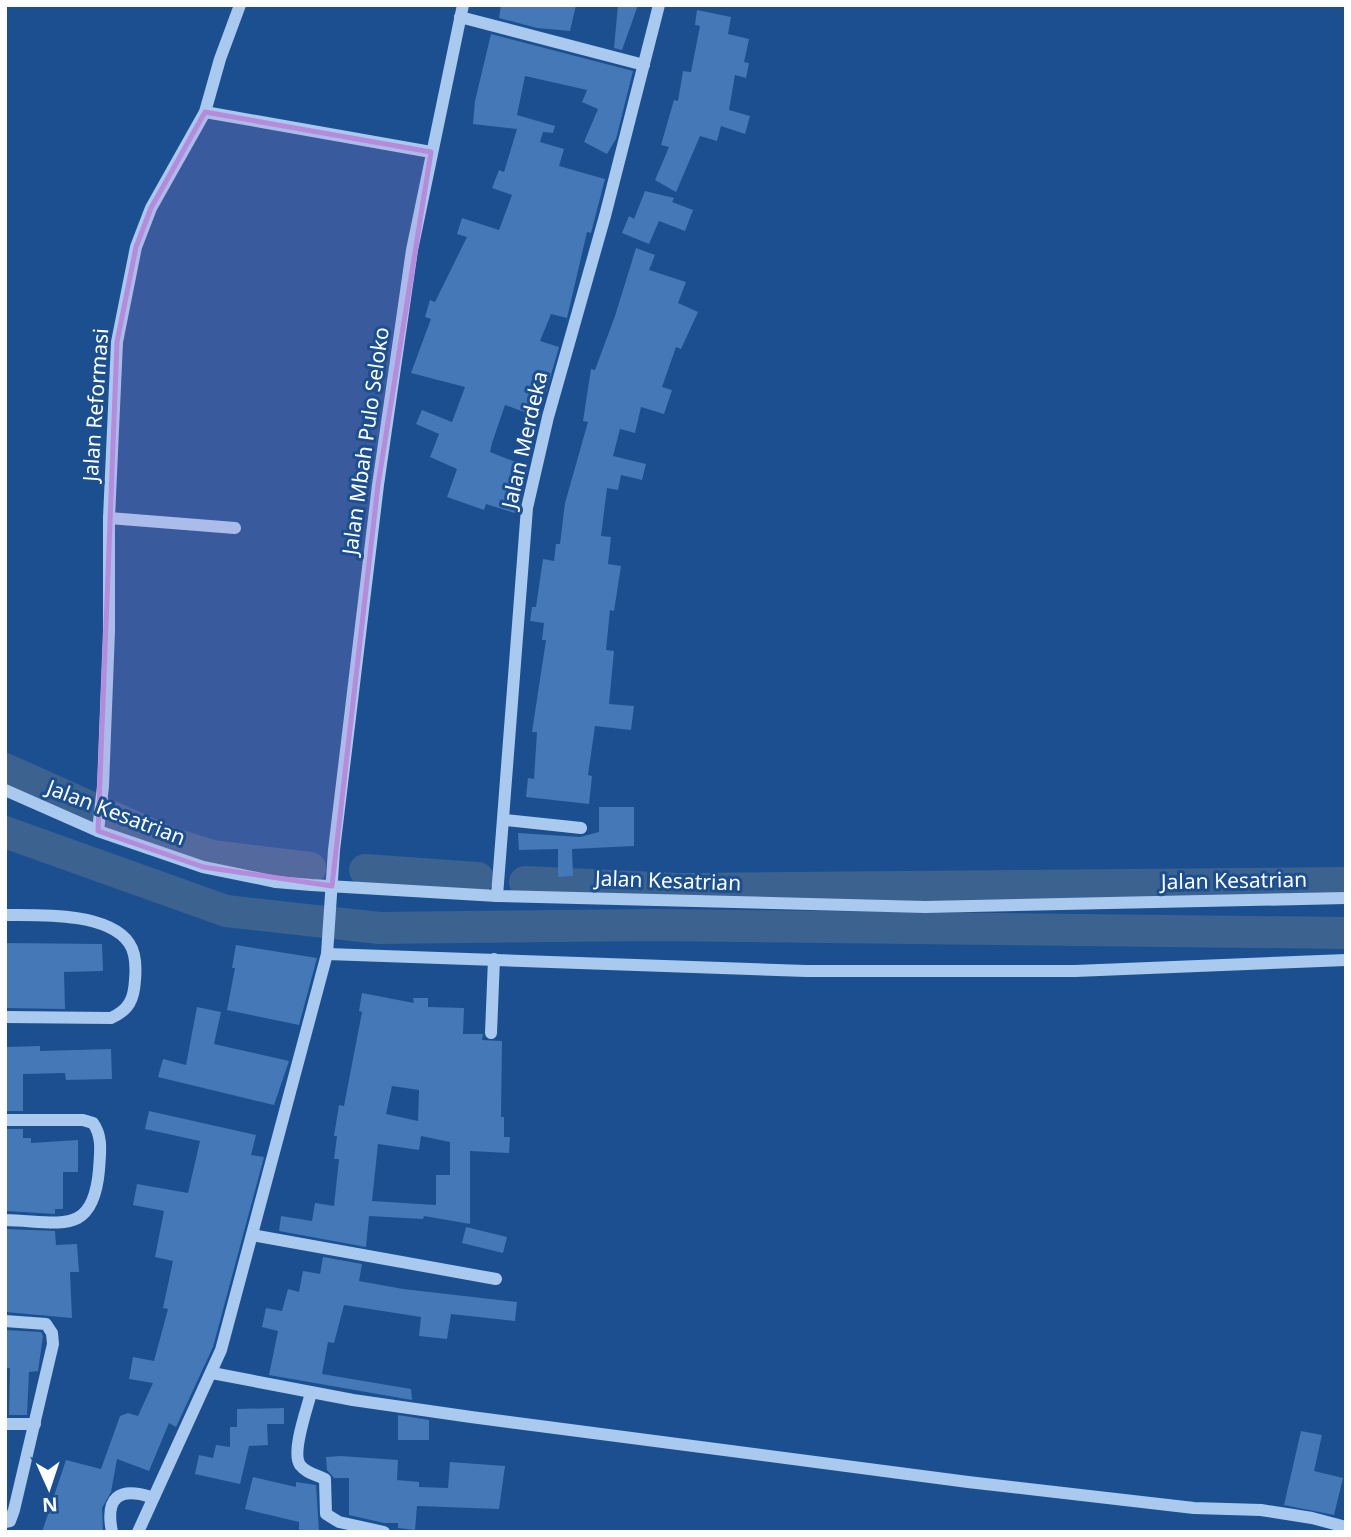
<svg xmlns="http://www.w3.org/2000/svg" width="1351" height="1537" font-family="'Noto Sans',sans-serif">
<rect width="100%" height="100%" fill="#1b4f8f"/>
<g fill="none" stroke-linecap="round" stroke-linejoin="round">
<g stroke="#3c6290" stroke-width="32">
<polyline points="5,769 168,842 212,856 310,868"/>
<polyline points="5,832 226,911 379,928 654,925 1346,933"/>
<polyline points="365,870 478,878"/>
<polyline points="525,882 678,889 1346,883"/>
</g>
</g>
<g fill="#4478b7" fill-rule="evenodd">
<polygon points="501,5 576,5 570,31 537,28 499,18"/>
<polygon points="618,5 638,5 622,50 614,48"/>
<polygon points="697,10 731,17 728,34 749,39 744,62 749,63 746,78 735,75 729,110 750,116 745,134 721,126 717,141 700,136 676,192 655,180 669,147 661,145 674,100 678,101 683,71 691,72 700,26 695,25"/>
<polygon points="491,34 633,71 616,139 607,154 584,142 598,109 582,102 587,90 525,76 517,115 555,126 553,133 543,132 540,142 564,149 559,166 605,179 591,233 587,232 567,318 551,314 540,341 559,347 546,392 543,391 535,416 505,405 492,443 490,452 528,467 518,514 486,504 484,510 447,497 457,469 430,457 439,434 416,424 422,410 452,422 465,387 411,373 431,319 425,317 430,300 435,302 467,237 457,234 462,218 499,230 512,195 492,188 499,170 504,172 517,129 473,124 475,101"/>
<polygon points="645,191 674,198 672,202 693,210 685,231 659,221 649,244 622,233 629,216 634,219"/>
<polygon points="636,248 655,255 649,270 686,282 678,303 698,312 681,349 676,347 662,387 672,390 664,414 641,407 635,433 620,429 613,456 646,464 642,480 621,475 618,490 607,488 601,536 611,537 608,564 621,566 614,611 610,610 606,650 614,651 609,704 634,706 631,730 595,726 588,775 592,776 589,804 526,797 528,778 534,779 537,732 532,732 546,640 542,640 544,623 530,621 532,607 536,607 543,559 554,561 556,544 560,544 565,503 588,422 583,421 591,369 595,370 615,316"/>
<polygon points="599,807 634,807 634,846 572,849 573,876 558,877 558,849 519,850 518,833 580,837 599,832"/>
<polygon points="5,943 102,944 103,971 64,972 65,1009 5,1008"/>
<polygon points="236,945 317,958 299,1025 227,1010 235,968 232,968"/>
<path d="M362,993L414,1003L413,998H428V1007L464,1008L463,1034H483L482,1040L502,1041L501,1117H504V1137H510L509,1153L470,1151V1224L424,1216L423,1219L369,1216L366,1247L279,1231L281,1216L312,1221L315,1203L334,1206L339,1159H334L337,1136H334L339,1105L344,1106L362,1012L359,1011ZM392,1086L419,1090L418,1121L386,1114ZM421,1136L450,1142V1175H436V1205L372,1201L378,1144L419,1150Z"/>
<polygon points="197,1007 221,1012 214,1044 289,1061 274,1105 158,1077 163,1059 186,1065"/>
<polygon points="40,1046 40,1051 111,1049 112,1079 66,1080 65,1073 23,1074 23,1111 5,1111 5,1047"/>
<polygon points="149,1111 256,1135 251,1155 264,1157 213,1347 176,1427 169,1423 149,1471 117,1459 111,1492 102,1508 103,1532 42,1532 66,1460 101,1469 120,1416 128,1413 138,1416 153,1383 129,1379 133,1357 154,1361 168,1309 163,1308 173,1261 155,1257 164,1211 133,1205 137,1184 188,1193 200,1141 145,1129"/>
<polygon points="5,1129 23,1129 23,1138 31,1138 31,1143 78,1140 78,1172 63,1172 63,1209 55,1209 55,1214 6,1211"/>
<polygon points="466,1227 507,1237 503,1253 462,1243"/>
<polygon points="7,1229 55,1231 56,1245 77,1244 79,1272 70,1272 72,1318 5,1312"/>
<polygon points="323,1257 362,1264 359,1281 403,1289 517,1302 515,1321 451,1314 447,1339 419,1336 421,1317 344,1305 334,1343 328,1342 322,1374 411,1389 412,1400 269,1375 278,1331 262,1327 266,1308 282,1311 288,1289 299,1292 303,1271 320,1274"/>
<polygon points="5,1330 41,1332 43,1336 38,1371 29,1372 27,1415 9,1415 10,1368 5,1368"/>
<polygon points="284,1408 284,1424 267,1424 268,1445 249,1446 240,1484 195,1474 199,1455 213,1458 216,1445 230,1447 230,1427 237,1427 237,1409"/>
<polygon points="398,1415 429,1420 429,1440 398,1440"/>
<polygon points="1301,1431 1322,1435 1314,1471 1343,1478 1334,1515 1284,1505"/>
<polygon points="341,1456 398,1460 397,1480 419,1482 419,1487 448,1488 450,1462 505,1466 499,1509 417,1506 415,1530 398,1528 398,1523 384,1523 349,1515 349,1478 334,1478 327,1470 326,1457"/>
<polygon points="253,1477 296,1487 296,1482 316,1485 319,1532 299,1532 299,1522 245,1509"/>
</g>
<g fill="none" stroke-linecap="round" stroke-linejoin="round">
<g stroke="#a9c9ee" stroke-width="12">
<polyline points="460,17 644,65"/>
<polyline points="205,112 431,152"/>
<polyline points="109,518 235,528"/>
<polyline points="5,790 98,831 203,867 276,882 311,885 497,896 925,907 1346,898"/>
<polyline points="505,820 581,828"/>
<polyline points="98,831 103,786 109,631 109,518 117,342 136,247 151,208 205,112 220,59 240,5"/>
<polyline points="497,896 527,508 548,417 605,216 659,5"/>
<path d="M5,915C38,915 108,912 129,943C136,953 136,969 135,980C134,999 129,1010 111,1018L5,1017"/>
<polyline points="327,954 806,971 1075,971 1346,960"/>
<polyline points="491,1033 494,959"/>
<path d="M5,1120H83L93,1123C103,1137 100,1153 99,1170C93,1238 59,1221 5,1220"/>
<polyline points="252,1235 496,1279"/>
<polyline points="5,1321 46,1324 52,1333 53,1344 14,1510 10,1521 5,1522"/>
<polyline points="212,1373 353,1400 471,1417 968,1482 1194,1508 1261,1510 1312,1518 1346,1527"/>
<path d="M311,1393C307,1409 291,1452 300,1465C306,1473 317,1475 325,1479L326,1514L339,1522L384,1532"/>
<polyline points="5,1424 35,1424"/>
<path d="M112,1532C105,1497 119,1487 151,1497"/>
<polyline points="138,1532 221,1350 327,954 334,850 378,485 412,250 463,5"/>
</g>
</g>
<path fill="#b68bdc" fill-opacity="0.2" stroke="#b68bdc" stroke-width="5" stroke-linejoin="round" d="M205,112L431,152L378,485L332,886L203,867L98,831L117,342L136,247L151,208Z"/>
<g text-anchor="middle" stroke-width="6" stroke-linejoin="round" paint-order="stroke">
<g font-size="21" fill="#fff" stroke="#1b4f8f">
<text transform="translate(96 405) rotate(-86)" y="7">Jalan Reformasi</text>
<text transform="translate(525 440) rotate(-77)" y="7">Jalan Merdeka</text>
<text transform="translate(366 441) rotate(-82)" y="7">Jalan Mbah Pulo Seloko</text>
<text transform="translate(116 813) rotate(21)" y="7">Jalan Kesatrian</text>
<text transform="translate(668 881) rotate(2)" y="7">Jalan Kesatrian</text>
<text transform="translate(1234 881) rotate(-1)" y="7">Jalan Kesatrian</text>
</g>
</g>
<rect width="1351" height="1537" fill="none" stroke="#ffffff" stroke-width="14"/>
<g transform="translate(49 1488) rotate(177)" stroke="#1b4f8f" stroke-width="5" paint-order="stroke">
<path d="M0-5L12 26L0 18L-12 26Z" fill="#ffffff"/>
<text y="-10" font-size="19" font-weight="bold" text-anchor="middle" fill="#ffffff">N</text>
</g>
</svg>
